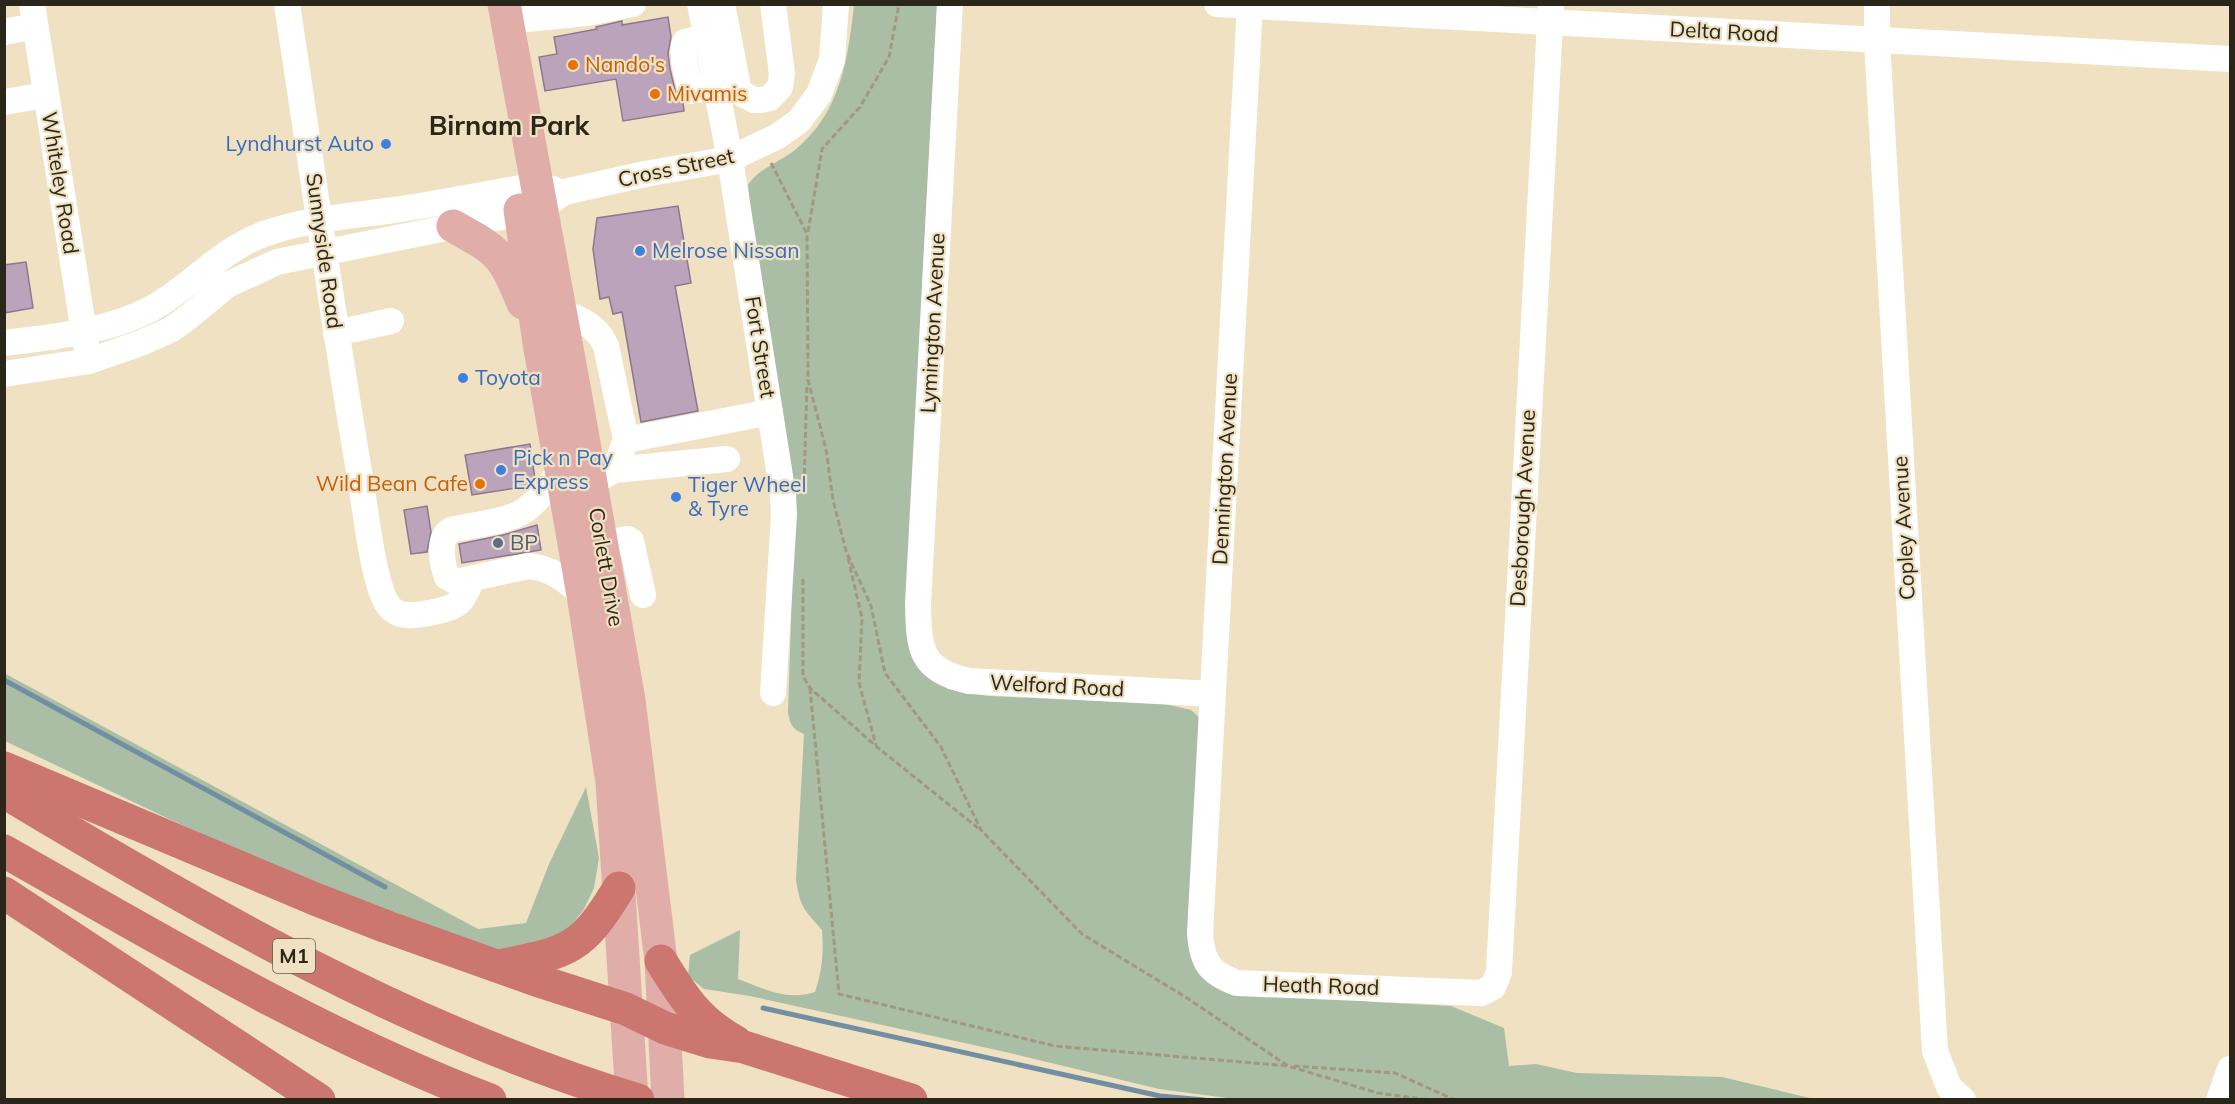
<svg xmlns="http://www.w3.org/2000/svg" width="2235" height="1104" font-family="Mulish,sans-serif">
<rect width="100%" height="100%" fill="#efe1c2"/>
<g fill="#a9bea5">
<path d="M854,5H937L922,290L908,640L919,668L948,689L988,696L1165,704L1191,710L1200,718L1199,965L1324,995L1374,1002L1451,1006L1504,1028L1509,1066L1536,1064L1577,1073L1722,1077L1814,1099H1235L1159,1089L1001,1051L750,996L704,989L688,976L690,955L740,930L738,979C765,989 786,1001 815,992C822,972 824,951 822,930C804,909 800,908 796,879L804,734C792,729 790,724 788,712L792,590L748,185C758,169 780,162 795,150C841,112 848,59 854,5Z"/>
<polygon points="4,673 478,929 526,923 549,864 586,787 599,858 594,888 584,909 573,923 557,937 510,953 352,901 169,819 5,741"/>
</g>
<g fill="none" stroke-linecap="round" stroke-linejoin="round">
<g stroke="#718fa2" stroke-width="5">
<polyline points="4,680 385,887"/>
<polyline points="763,1008 1160,1096 1204,1100"/>
</g>
</g>
<g fill="#bba3bb" stroke="#8d778e" stroke-width="1.5">
<polygon points="668,17 671,37 668,53 670,69 676,94 683,103 684,111 623,121 616,79 545,91 539,57 557,54 554,37 597,29 596,27 622,21 622,25"/>
<polygon points="678,206 691,283 675,286 698,411 641,422 622,312 613,314 609,297 600,299 593,249 597,218"/>
<polygon points="26,262 33,308 4,313 4,265"/>
<polygon points="530,444 535,479 529,486 472,495 465,455"/>
<polygon points="427,506 431,532 427,552 411,554 404,510"/>
<polygon points="537,525 541,550 462,563 459,544 503,535"/>
</g>
<g fill="none" stroke-linecap="round" stroke-linejoin="round">
<g stroke="#a29880" stroke-width="3" stroke-dasharray="6 3" stroke-linecap="butt">
<polyline points="771,163 807,234 808,380 826,449 833,500 846,551 871,606 885,673 941,747 981,830 1082,934 1187,998 1288,1066 1378,1093 1430,1100"/>
<polyline points="808,232 822,149 860,107 889,57 899,4"/>
<polyline points="804,483 807,384"/>
<polyline points="848,558 862,618 859,683 876,745"/>
<polyline points="803,579 803,676 810,688 877,747 978,828"/>
<polyline points="810,688 839,994 1055,1046 1288,1066"/>
<polyline points="1294,1066 1395,1073 1455,1100"/>
</g>
<g stroke="#fff" stroke-width="26">
<polyline points="32,4 86,345"/>
<path d="M287,4C311,162 333,320 360,477C365,505 373,584 388,605C399,620 419,615 434,612C460,607 462,602 472,579"/>
<polyline points="700,4 730,159 783,495 784,514 773,693"/>
<polyline points="722,4 739,92 754,100 762,100 770,98 780,87 782,74 773,4"/>
<path d="M950,4L918,604C919,648 919,670 969,681L1213,694"/>
<polyline points="1217,4 2230,59"/>
<path d="M1250,4L1200,933C1202,962 1209,973 1237,983L1481,993L1493,987L1499,972L1551,4"/>
<polyline points="1877,4 1877,41 1935,1051 1949,1087 1963,1100"/>
<polyline points="507,21 587,13 633,4"/>
<polyline points="4,32 35,26"/>
<path d="M707,37L685,42C680,55 688,77 691,91L715,87"/>
<polyline points="4,102 46,95"/>
<path d="M561,312C581,319 597,326 606,346L626,440L614,470L591,484"/>
<polyline points="336,333 391,321"/>
<path d="M4,343C47,338 99,332 138,315C185,295 215,252 264,234C305,219 351,216 394,210C442,203 490,193 538,185L553,189"/>
<polyline points="4,374 89,361 141,343 170,330 186,319 227,285 277,262 521,213 541,208 564,192 645,174 730,159 778,136 799,121 819,94 832,60 836,4"/>
<polyline points="626,440 770,412"/>
<path d="M562,469C550,483 539,501 524,511C507,522 471,525 451,530C437,538 442,564 447,577L456,582L528,566C550,567 567,581 583,595"/>
<polyline points="614,470 727,459"/>
<polyline points="602,544 627,539 631,541 643,595"/>
<polyline points="2219,1100 2230,1069"/>
</g>
<g stroke="#e0ada9" stroke-width="33">
<polyline points="504,4 575,392 629,700 661,961 668,1100"/>
<polyline points="520,210 539,343 583,595 612,782 632,1100"/>
<path d="M453,226C500,252 502,253 523,303"/>
</g>
<g stroke="#cb766f" stroke-width="33">
<polyline points="4,768 315,899 387,927 536,980 626,1009 665,1028 710,1042 744,1047 911,1100"/>
<path d="M4,792C205,913 412,1032 638,1100"/>
<path d="M4,851C163,941 319,1035 490,1100"/>
<polyline points="4,893 319,1100"/>
<path d="M661,961C683,997 698,1021 736,1042"/>
<path d="M499,966C568,952 581,951 619,888"/>
</g>
</g>
<g fill="#e8710a" stroke="#efe1c2" stroke-width="2">
<circle cx="573" cy="65" r="6"/>
<circle cx="655" cy="94" r="6"/>
<circle cx="480" cy="484" r="6"/>
</g>
<g fill="#3f7fe0" stroke="#efe1c2" stroke-width="2">
<circle cx="386" cy="144" r="6"/>
<circle cx="640" cy="251" r="6"/>
<circle cx="463" cy="378" r="6"/>
<circle cx="501" cy="470" r="6"/>
<circle cx="676" cy="497" r="6"/>
</g>
<circle fill="#5c6f8a" stroke="#efe1c2" stroke-width="2" cx="498" cy="543" r="6"/>
<g text-anchor="middle" stroke-width="4.5" stroke-linejoin="round" paint-order="stroke">
<rect fill="#efe1c2" stroke="#665e4c" stroke-width="1.5" x="273" y="939" width="42" height="34" rx="4.5"/>
<g font-size="20" font-weight="bold" fill="#2b261a">
<text x="294" y="963">M1</text>
</g>
<g font-size="21" fill="#2b261a" stroke="#efe1c2">
<text transform="translate(1724 32) rotate(3)" y="7">Delta Road</text>
<text transform="translate(676 168) rotate(-12)" y="7">Cross Street</text>
<text transform="translate(60 183) rotate(81)" y="7">Whiteley Road</text>
<text transform="translate(324 251) rotate(82)" y="7">Sunnyside Road</text>
<text transform="translate(933 323) rotate(-87)" y="7">Lymington Avenue</text>
<text transform="translate(760 347) rotate(81)" y="7">Fort Street</text>
<text transform="translate(1225 469) rotate(-87)" y="7">Dennington Avenue</text>
<text transform="translate(1523 508) rotate(-87)" y="7">Desborough Avenue</text>
<text transform="translate(1904 528) rotate(-93)" y="7">Copley Avenue</text>
<text transform="translate(606 567) rotate(80)" y="7">Corlett Drive</text>
<text transform="translate(1057 686) rotate(3)" y="7">Welford Road</text>
<text transform="translate(1321 986) rotate(2)" y="7">Heath Road</text>
</g>
<g font-size="21" fill="#c56008" stroke="#efe1c2" text-anchor="start">
<text x="585" y="72">Nando's</text>
<text x="667" y="101">Mivamis</text>
<text x="468" y="491" text-anchor="end">Wild Bean Cafe</text>
</g>
<g font-size="21" fill="#366cbe" stroke="#efe1c2" text-anchor="start">
<text x="374" y="151" text-anchor="end">Lyndhurst Auto</text>
<text x="652" y="258">Melrose Nissan</text>
<text x="475" y="385">Toyota</text>
<text x="513" y="465">Pick n Pay<tspan x="513" dy="24">Express</tspan></text>
<text x="688" y="492">Tiger Wheel<tspan x="688" dy="24">&amp; Tyre</tspan></text>
</g>
<g font-size="21" fill="#4e5e75" stroke="#efe1c2" text-anchor="start">
<text x="510" y="550">BP</text>
</g>
<g font-size="27" font-weight="bold" fill="#2b261a" stroke="#efe1c2">
<text x="509" y="135">Birnam Park</text>
</g>
</g>
<rect width="2235" height="1104" fill="none" stroke="#2b261a" stroke-width="12"/>
</svg>
